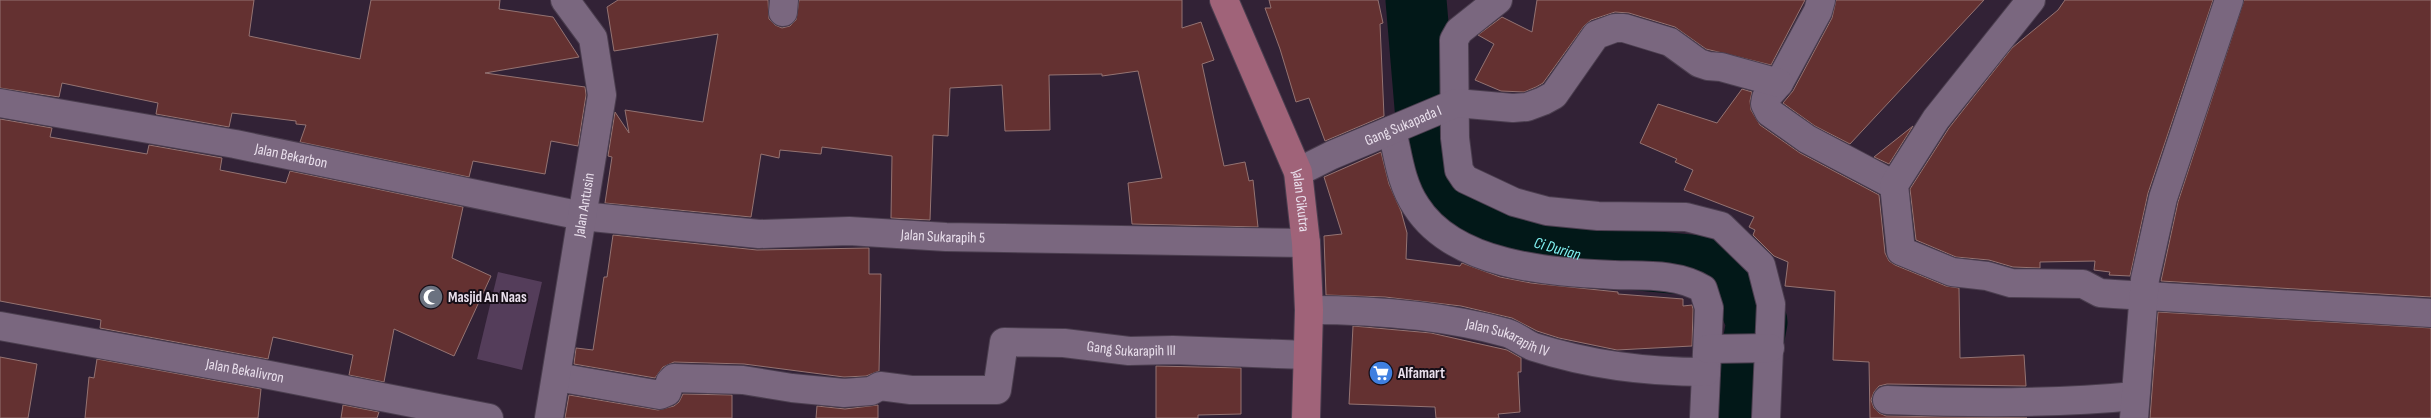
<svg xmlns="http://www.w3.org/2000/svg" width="2431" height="418" font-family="'Sofia Sans Condensed',sans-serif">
<rect width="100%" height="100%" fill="#322236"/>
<polygon fill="#543d5a" points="498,272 542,282 522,370 477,359"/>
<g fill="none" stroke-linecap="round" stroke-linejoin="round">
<path stroke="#021818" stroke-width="61" id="s1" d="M1416,0L1430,167L1449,217L1583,255L1735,269L1757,322L1739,418"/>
</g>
<g fill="#643131" stroke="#947372">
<polygon points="0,0 254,0 249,36 360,59 371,0 500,0 499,9 553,17 579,57 485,73 585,87 586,95 578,146 551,141 545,174 473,161 469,177 300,142 306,125 296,124 296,121 232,113 229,127 156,114 158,103 62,83 59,97 0,88"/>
<polygon points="618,0 768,0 769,19 775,25 782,28 790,26 796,20 799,0 1182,0 1182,28 1201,22 1214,60 1202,64 1224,166 1245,162 1249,181 1253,180 1258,227 1132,224 1128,183 1162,178 1138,71 1102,76 1102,74 1049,75 1050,130 1005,131 1002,85 950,88 948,136 933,135 930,220 891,218 892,156 822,147 821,154 780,150 779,158 761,154 751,217 605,203 612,157 608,156 615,112 629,133 625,110 703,122 718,34 614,51 607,7"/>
<polygon points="1269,0 1378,0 1383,23 1380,24 1384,116 1325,141 1309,98 1296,102 1280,49 1265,8 1271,8"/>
<polygon points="1537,0 1805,0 1771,65 1706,49 1675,27 1629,13 1615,12 1591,20 1584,26 1543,83 1536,87 1524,92 1501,91 1475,80 1494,44 1478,35 1502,17 1532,32"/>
<polygon points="1836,0 1984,0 1850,144 1815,126 1783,103 1793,91 1832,18"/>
<polygon points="2065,0 2213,0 2148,193 2130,276 2109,275 2110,272 2094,270 2095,261 2040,262 2040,268 2013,267 1989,260 1956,257 1916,240 1910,189 1949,128 2012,48 2058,10"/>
<polygon points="2244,0 2431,0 2431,297 2161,281 2178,202"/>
<polygon points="1742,89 1752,92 1750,101 1751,110 1760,125 1800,153 1879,195 1885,253 1889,261 1895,265 1946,286 1959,288 1960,358 2024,355 2026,386 1887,384 1879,386 1874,392 1871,400 1874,408 1879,413 1886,416 2027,418 1870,418 1869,362 1833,360 1835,291 1785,286 1788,262 1774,256 1753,235 1755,230 1749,227 1754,217 1684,190 1693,170 1675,162 1677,159 1640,143 1658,104 1717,123"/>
<polygon points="0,119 52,128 50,137 147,154 149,145 222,158 220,170 286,183 290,171 463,207 452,258 491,276 454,356 394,329 384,382 349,375 353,355 273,337 268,359 100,328 101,320 0,301"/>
<polygon points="1913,126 1889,164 1874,157"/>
<polygon points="1381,152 1389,184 1401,211 1407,233 1406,259 1460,266 1462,263 1500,277 1531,283 1618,292 1618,294 1683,299 1683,306 1692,305 1693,309 1692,346 1617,350 1559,338 1537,331 1512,318 1461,306 1385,297 1326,295 1324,236 1342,234 1324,177"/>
<polygon points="613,235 757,250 869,248 869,274 881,274 879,371 866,376 844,377 744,364 674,362 663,367 655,378 574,364 576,348 593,350 604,277 607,277"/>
<polygon points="2158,312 2431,328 2431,418 2150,418"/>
<polygon points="1353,326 1431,333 1507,350 1521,358 1521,372 1518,372 1520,412 1498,414 1499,418 1436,418 1435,407 1349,404"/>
<polygon points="0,357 37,364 28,418 0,418"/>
<polygon points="97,359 261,389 258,418 85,418 89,377 94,378"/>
<polygon points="1156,366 1241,368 1241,414 1198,415 1198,418 1156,418"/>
<polygon points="683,394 732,395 732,418 565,418 569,395 658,410 674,406 679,402"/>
<polygon points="343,405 379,412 377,418 341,418"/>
<polygon points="878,405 878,418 816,418 817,406 845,409"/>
</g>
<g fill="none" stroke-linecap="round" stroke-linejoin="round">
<g stroke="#4b3e4f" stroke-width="30">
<g id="minor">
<polyline points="1498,0 1459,31 1454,40 1455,138 1459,170 1465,179 1514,202 1547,211 1598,216 1686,217 1721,226 1761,265 1771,304 1766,418"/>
<polyline points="1821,0 1818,11 1779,83 1766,98 1765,104 1769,112 1807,139 1894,185"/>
<polyline points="2031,0 1936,119 1894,185 1901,251 1952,272 1987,276 2011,283 2083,284 2100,293 2114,294 2431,313"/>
<polyline points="783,12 784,0"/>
<path id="s2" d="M0,103L235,144L582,216L759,234L849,231L946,237L1306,243"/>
<path d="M1392,130C1398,156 1401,184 1416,206C1454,266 1549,272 1614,275C1643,276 1677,273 1703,289L1709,308L1704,418"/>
<path id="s3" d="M1298,172L1332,155L1456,103L1513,108L1527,107L1543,101L1554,95L1596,35L1615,28H1624L1670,42L1699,63L1708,66L1721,67L1779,83"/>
<path id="s4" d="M1309,310C1375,310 1443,315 1507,333C1517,336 1525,344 1534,347C1590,365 1648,372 1706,372"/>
<path id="s5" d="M0,326L259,373L489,418"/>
<polyline points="1708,349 1770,348"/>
<path id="s6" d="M557,377L660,395L667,392L670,382L674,378L743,380L792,388L844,393L871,391L880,386L911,390H997L1004,342L1064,343L1129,351L1173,350L1307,355"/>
<path d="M1887,400C1970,403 2053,404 2135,396"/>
<path id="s7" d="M549,418L602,95L593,38L565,0"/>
<polyline points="2134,418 2145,279 2163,198 2229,0"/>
</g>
</g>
<g stroke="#4b3e4f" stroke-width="30">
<g id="major">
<path id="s8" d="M1224,0L1298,172L1306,243L1309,310L1306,418"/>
</g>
</g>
<use href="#minor" stroke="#7a677f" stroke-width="28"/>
<use href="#major" stroke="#a06379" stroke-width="28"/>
</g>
<defs>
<g id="mosque-disc" transform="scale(1.25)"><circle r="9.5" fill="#6b7280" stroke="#160e17"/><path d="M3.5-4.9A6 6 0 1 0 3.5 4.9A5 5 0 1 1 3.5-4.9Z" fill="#fff"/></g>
<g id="supermarket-disc" transform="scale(1.25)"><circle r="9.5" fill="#3f7fe0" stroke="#160e17"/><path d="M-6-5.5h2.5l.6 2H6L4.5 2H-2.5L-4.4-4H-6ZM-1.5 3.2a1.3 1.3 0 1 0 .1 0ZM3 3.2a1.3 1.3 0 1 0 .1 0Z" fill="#fff"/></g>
</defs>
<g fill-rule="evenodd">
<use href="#mosque-disc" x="431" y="297"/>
<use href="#supermarket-disc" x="1381" y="373"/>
</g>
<g text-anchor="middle" stroke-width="4" stroke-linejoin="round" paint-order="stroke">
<g font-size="15" fill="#eae0ed" stroke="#160e17">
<text dy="5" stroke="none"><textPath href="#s3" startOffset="115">Gang Sukapada I</textPath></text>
<text dy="5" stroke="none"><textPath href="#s2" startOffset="296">Jalan Bekarbon</textPath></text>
<text dy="5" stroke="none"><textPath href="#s8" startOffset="216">Jalan Cikutra</textPath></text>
<text dy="5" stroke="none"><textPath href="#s7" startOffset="216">Jalan Antusin</textPath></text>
<text dy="5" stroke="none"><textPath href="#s2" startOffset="955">Jalan Sukarapih 5</textPath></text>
<text dy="5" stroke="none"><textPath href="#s4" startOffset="202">Jalan Sukarapih IV</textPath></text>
<text dy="5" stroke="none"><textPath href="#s6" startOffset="630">Gang Sukarapih III</textPath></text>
<text dy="5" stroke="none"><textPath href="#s5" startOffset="249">Jalan Bekalivron</textPath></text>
</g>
<g font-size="15" font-weight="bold" fill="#eae0ed" stroke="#160e17" text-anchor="start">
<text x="448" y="302">Masjid An Naas</text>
<text x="1398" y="378">Alfamart</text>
</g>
<g font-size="16" font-style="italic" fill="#82f3f4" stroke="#160e17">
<text dy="6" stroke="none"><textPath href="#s1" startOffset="334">Ci Durian</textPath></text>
</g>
</g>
</svg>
